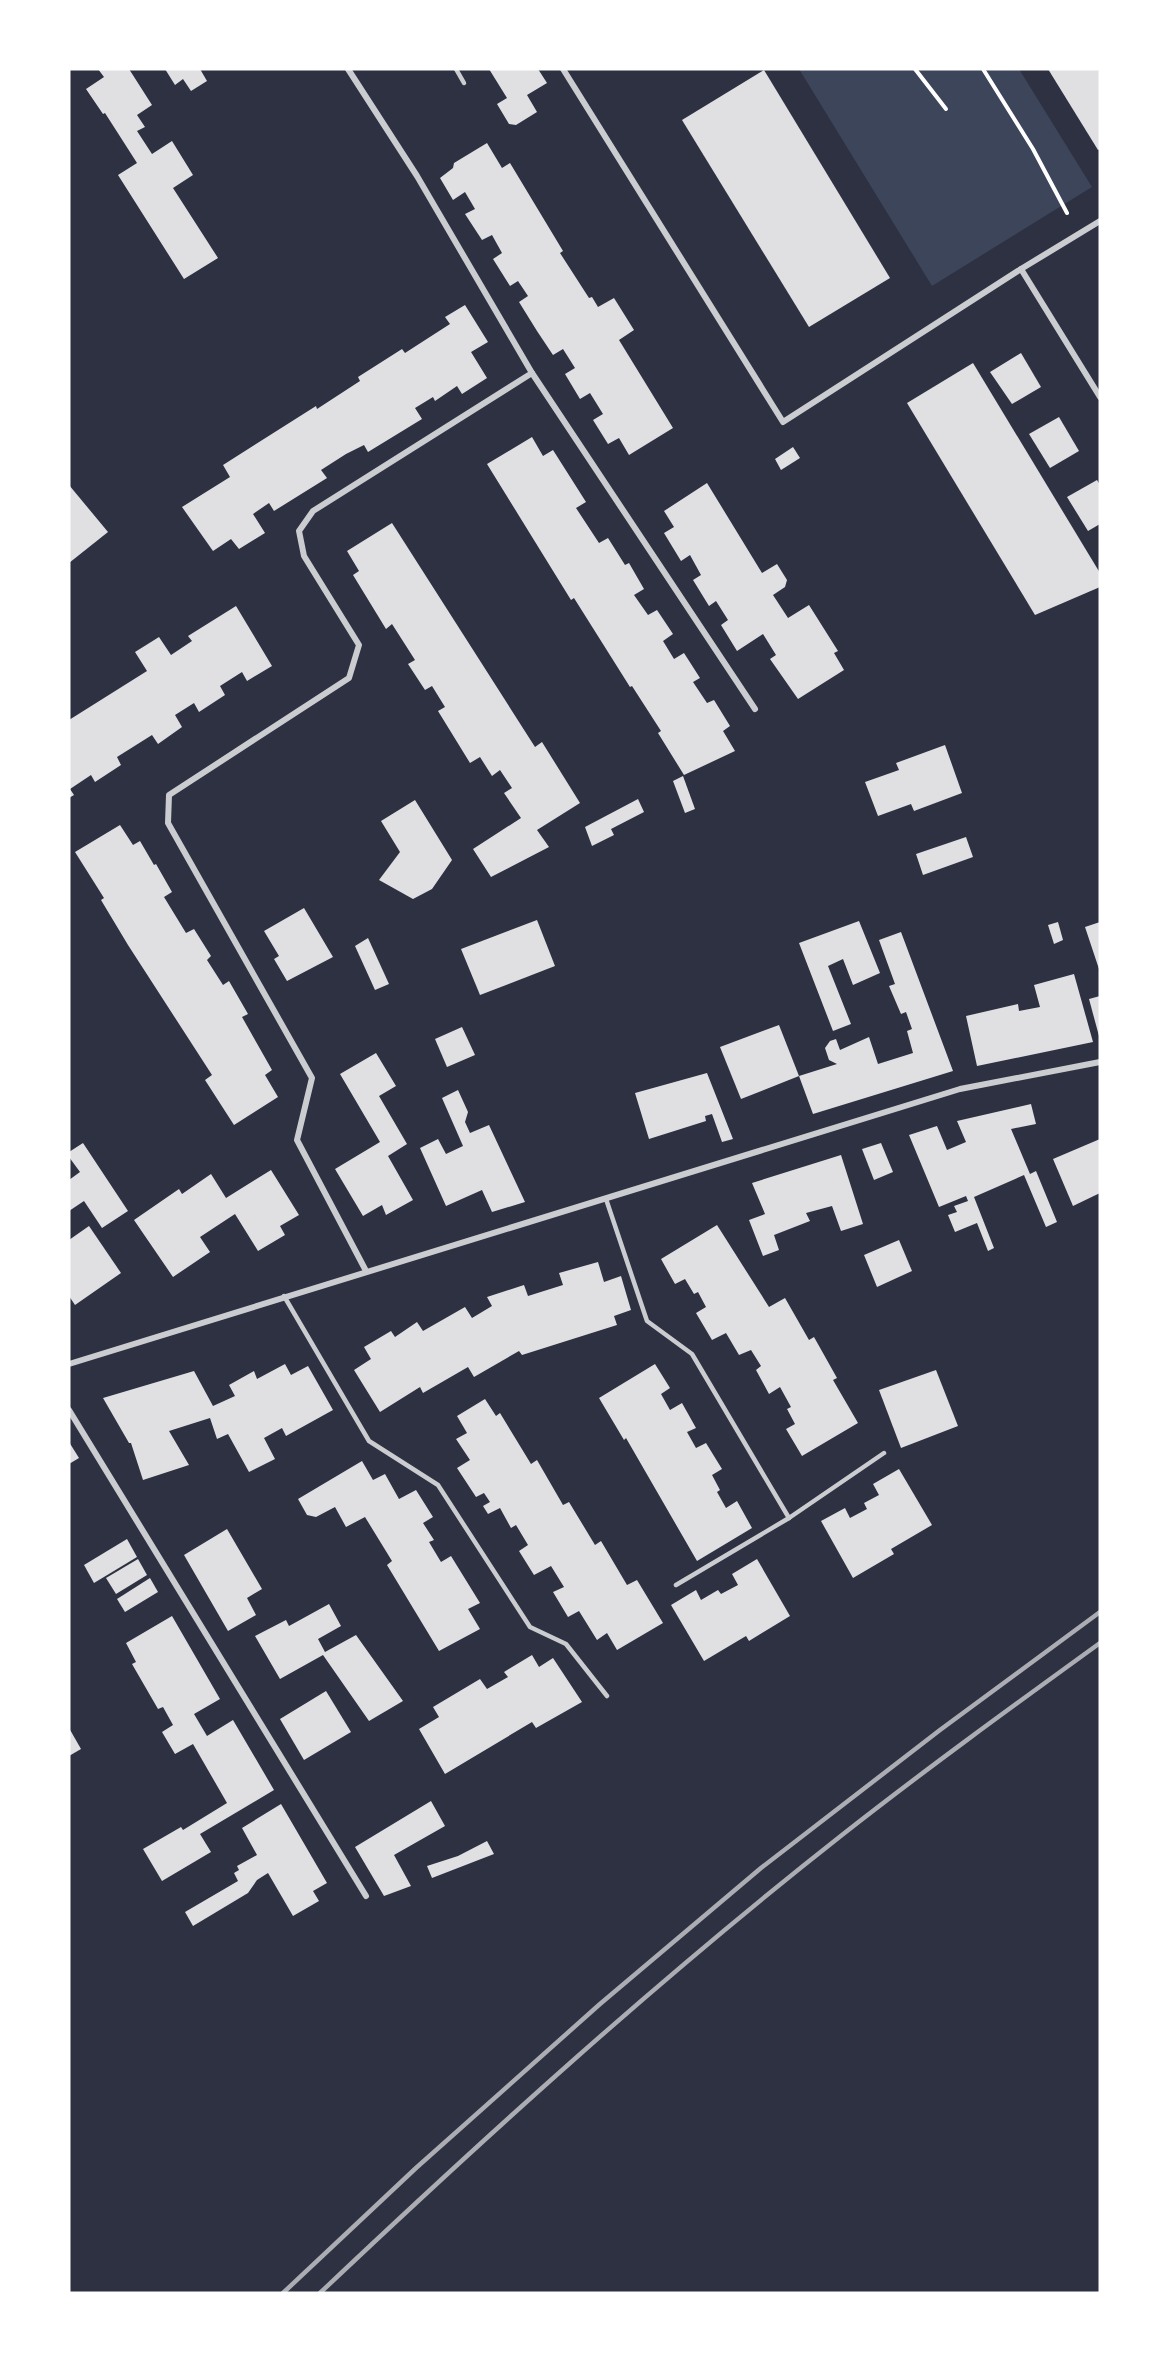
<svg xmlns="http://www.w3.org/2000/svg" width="1169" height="2362" font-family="Figtree,sans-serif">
<rect width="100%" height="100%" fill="#2d3142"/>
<polygon fill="#3c4559" points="799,69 1019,69 1092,187 932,286"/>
<g fill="#e0e0e3">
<polygon points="98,69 129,69 152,105 137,115 145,127 137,131 152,154 172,141 193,175 173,188 218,258 184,279 118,175 137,163 105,113 103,114 86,89 104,77"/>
<polygon points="165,69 200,69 207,81 191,91 183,79 175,85"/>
<polygon points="489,69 538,69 547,83 527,95 537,112 516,125 509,124 497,104 507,98"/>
<polygon points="1048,69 1100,69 1100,149 1098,150"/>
<polygon points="764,70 890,278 809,327 682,120"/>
<polygon points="487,143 502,168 510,163 563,251 560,253 589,298 592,297 598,307 614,298 634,330 619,340 673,428 629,455 619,438 608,444 593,420 603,414 590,393 580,399 565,374 575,368 563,349 553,355 537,331 519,302 528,296 518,281 510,286 493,259 502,253 492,235 482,240 465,214 475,209 465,192 453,200 440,178 453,168 454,163"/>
<polygon points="465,305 488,342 471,352 487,378 462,394 457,386 435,401 433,397 415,408 422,419 368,452 364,445 346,454 321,470 327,478 274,511 269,503 253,514 265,533 239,549 231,539 213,551 182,507 230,477 223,465 316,406 317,409 360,381 358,377 402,349 405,353 450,324 445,317"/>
<polygon points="1021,353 1041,387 1012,404 990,372"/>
<polygon points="973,363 1100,573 1100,587 1035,615 907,403"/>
<polygon points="1059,417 1079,451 1050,468 1029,434"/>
<polygon points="532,437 543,456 553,450 586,502 576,508 599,543 608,538 625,565 629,563 644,589 634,595 648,615 657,610 673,634 663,641 674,659 684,653 700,678 693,682 707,703 714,700 730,726 723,731 735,751 684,775 658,733 661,731 632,686 630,687 574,598 571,600 487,464"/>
<polygon points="793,447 800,458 781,470 775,459"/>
<polygon points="1097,480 1100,485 1100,524 1088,531 1067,497"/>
<polygon points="707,483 762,573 777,564 787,580 785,587 773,595 788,618 809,605 838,651 834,653 844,670 798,699 770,659 776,655 763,634 737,651 721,625 728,620 716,601 709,606 693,580 701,575 690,555 681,561 664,533 674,527 664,511"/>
<polygon points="69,485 108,532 69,563"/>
<polygon points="392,523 535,747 542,742 580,803 537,830 549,847 491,877 473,849 521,818 504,793 512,788 500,770 492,776 480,757 470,763 438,711 445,707 432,686 425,690 408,664 415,660 392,624 386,629 353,575 359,571 347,551"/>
<polygon points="236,606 272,666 247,681 242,672 220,686 225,695 199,712 194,703 175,715 182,727 158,744 152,735 117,757 121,765 95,782 91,775 70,789 74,795 69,798 69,720 147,671 135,652 159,637 171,655 192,641 188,636"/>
<polygon points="945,745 962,793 914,811 911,804 878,816 865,782 899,770 896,763"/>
<polygon points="683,776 695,809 685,813 673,781"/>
<polygon points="638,799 644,812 611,829 614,835 592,846 585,827"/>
<polygon points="415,800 452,860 432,889 413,899 379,880 400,852 381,821"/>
<polygon points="120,825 133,845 140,841 154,865 156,864 172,892 164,897 186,933 194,929 211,956 207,960 223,985 229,981 248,1014 242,1017 272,1070 265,1075 278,1097 234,1125 205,1080 212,1075 128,945 101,900 104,898 75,852"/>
<polygon points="966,837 973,857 923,875 916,854"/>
<polygon points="304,908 333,957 287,981 274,959 279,956 264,931"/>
<polygon points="537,920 555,966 480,995 461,949"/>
<polygon points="859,921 880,973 853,985 843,959 828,966 851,1024 833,1031 799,943"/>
<polygon points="1058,922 1063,940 1054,944 1048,925"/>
<polygon points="1100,922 1100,972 1085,927"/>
<polygon points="901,932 953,1071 813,1114 799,1076 837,1064 829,1060 825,1048 830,1041 836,1039 840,1050 869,1037 878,1064 913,1053 907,1031 912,1029 906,1012 901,1014 889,986 895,984 879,940"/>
<polygon points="368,938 389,984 375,990 355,946"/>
<polygon points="1074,974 1093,1042 977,1066 966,1016 1018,1004 1019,1011 1040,1007 1034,985"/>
<polygon points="1100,996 1100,1036 1099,1036 1089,999"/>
<polygon points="779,1025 799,1076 741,1099 720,1047"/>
<polygon points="462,1027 475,1055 447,1067 435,1039"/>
<polygon points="376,1053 396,1086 379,1096 407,1144 388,1156 413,1200 386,1215 382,1205 363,1216 335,1169 380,1142 340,1074"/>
<polygon points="707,1073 733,1139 722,1142 712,1114 705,1116 706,1121 649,1139 635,1093"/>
<polygon points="458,1090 468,1112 465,1122 470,1133 489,1125 525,1202 492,1212 482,1190 446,1206 420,1148 438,1139 446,1154 463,1146 442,1098"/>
<polygon points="1031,1104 1036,1124 1011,1129 1030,1174 1036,1171 1057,1222 1046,1227 1024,1175 974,1197 994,1248 988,1251 977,1223 955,1232 948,1215 957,1212 954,1206 968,1201 966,1196 939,1207 909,1135 937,1126 947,1150 966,1142 957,1121"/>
<polygon points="1100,1139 1100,1193 1073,1206 1053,1159"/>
<polygon points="83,1143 128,1211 102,1228 84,1201 69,1211 69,1180 80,1172 69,1157 69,1152"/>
<polygon points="881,1143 893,1172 874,1180 862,1149"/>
<polygon points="841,1155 863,1224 841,1231 832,1206 806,1213 810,1221 774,1235 779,1250 763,1256 749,1220 765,1214 752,1183"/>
<polygon points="271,1170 299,1215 280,1226 285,1235 258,1251 235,1214 200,1237 210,1252 173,1277 134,1220 179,1189 182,1194 211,1174 226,1198"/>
<polygon points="717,1225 769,1307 785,1298 809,1340 814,1337 837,1378 833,1380 858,1423 802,1456 786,1429 795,1424 787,1409 791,1407 780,1387 769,1394 756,1370 761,1366 751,1350 739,1355 726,1333 712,1340 696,1313 706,1307 698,1292 694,1294 685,1279 675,1284 661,1259"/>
<polygon points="89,1226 121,1273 75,1305 69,1296 69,1240"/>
<polygon points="899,1240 912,1271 877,1287 864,1255"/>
<polygon points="598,1262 604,1282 621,1276 631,1310 614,1316 617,1325 522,1355 519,1351 474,1377 468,1367 423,1393 420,1387 380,1412 354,1370 371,1359 364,1347 391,1331 395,1337 417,1322 423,1331 465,1307 472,1318 492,1306 487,1297 524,1285 528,1296 563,1285 559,1273"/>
<polygon points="285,1364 291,1375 308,1366 333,1410 286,1436 282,1428 264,1438 275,1459 249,1472 228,1434 217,1439 210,1418 169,1431 189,1465 143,1480 131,1443 129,1443 103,1398 194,1371 213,1406 235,1396 229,1385 254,1371 257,1379"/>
<polygon points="655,1364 670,1388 661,1394 670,1410 682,1403 696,1428 687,1432 696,1448 706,1443 722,1469 712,1475 720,1490 717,1492 726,1508 737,1501 752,1528 697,1561 626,1438 624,1440 599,1398"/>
<polygon points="936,1370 958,1426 901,1448 879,1390"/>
<polygon points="485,1399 496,1416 500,1413 531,1464 537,1460 563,1505 569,1502 595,1545 601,1541 627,1585 637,1580 663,1623 617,1650 607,1633 597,1640 579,1611 568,1617 553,1592 564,1587 551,1566 534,1575 519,1551 528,1545 516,1525 511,1528 500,1508 488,1514 483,1506 490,1502 484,1493 476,1497 457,1468 470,1460 456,1439 467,1433 457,1416"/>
<polygon points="69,1442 79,1458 69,1464"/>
<polygon points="362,1461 373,1480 385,1474 399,1499 416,1490 433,1517 423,1523 434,1540 429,1542 441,1562 451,1556 480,1603 468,1609 480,1629 439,1651 387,1565 392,1561 365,1517 346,1527 335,1507 316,1517 307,1515 298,1499"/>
<polygon points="899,1469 932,1525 891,1549 894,1554 853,1578 821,1521 845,1508 850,1518 867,1509 864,1503 879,1495 873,1484"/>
<polygon points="227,1529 262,1589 247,1598 256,1615 228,1631 184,1555"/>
<polygon points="127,1539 137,1557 94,1583 84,1565"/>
<polygon points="138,1559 147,1575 116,1594 106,1578"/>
<polygon points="757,1559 790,1616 749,1641 746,1636 704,1661 671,1605 696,1590 701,1600 718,1590 721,1594 738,1585 732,1574"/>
<polygon points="150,1578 158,1592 125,1612 117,1599"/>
<polygon points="329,1604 341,1626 318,1639 325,1652 356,1635 403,1701 369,1721 323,1655 280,1679 255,1636 286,1620 289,1626"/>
<polygon points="172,1616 220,1699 194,1714 207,1736 233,1720 274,1790 200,1834 211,1852 162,1881 143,1849 181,1827 183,1830 227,1803 193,1744 175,1754 162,1732 173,1725 163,1707 158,1709 132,1664 136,1662 126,1643"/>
<polygon points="532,1655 539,1667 553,1658 582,1702 536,1728 532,1722 445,1774 419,1729 439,1717 433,1707 480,1679 487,1689 508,1677 504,1672"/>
<polygon points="326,1691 351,1732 304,1760 280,1719"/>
<polygon points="69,1728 81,1749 69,1756"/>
<polygon points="431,1801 445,1826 394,1855 411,1886 384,1896 355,1847"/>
<polygon points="281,1804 327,1883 313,1891 319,1901 293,1916 268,1873 257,1880 248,1893 193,1926 185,1912 238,1881 234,1873 239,1870 237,1866 257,1855 242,1828"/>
<polygon points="487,1841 494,1854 432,1878 427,1866 458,1856"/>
</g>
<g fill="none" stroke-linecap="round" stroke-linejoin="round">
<g stroke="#fff" stroke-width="4">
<polyline points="915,69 946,109"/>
<polyline points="983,69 1033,149 1067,213"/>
</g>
<g stroke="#caccd0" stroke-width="4.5">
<polyline points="456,69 464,83"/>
<polyline points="606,1199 647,1321 692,1354 789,1518"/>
<polyline points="284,1296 369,1441 438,1485 530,1627 566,1644 607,1696"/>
<polyline points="676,1585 789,1518 884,1453"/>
</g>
<g stroke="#caccd0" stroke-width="6">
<polyline points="348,69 417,176 532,373 313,511 299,531 304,556 359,645 349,678 169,795 168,823 312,1078 297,1140 366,1271"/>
<polyline points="563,69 783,422 1021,269 1100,221"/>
<polyline points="1021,269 1100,397"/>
<polyline points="532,373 755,709"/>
<polyline points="69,1364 960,1089 1100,1062"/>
<polyline points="69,1410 366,1896"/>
</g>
<g stroke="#abadb3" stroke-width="4.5">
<polyline points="283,2293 416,2168 600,2004 761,1868 940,1730 1100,1612"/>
<path d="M320,2293C488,2134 660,1978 842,1835C926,1769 1013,1706 1100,1643"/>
</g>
</g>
<rect width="1169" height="2362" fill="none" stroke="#ffffff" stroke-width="141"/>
</svg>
